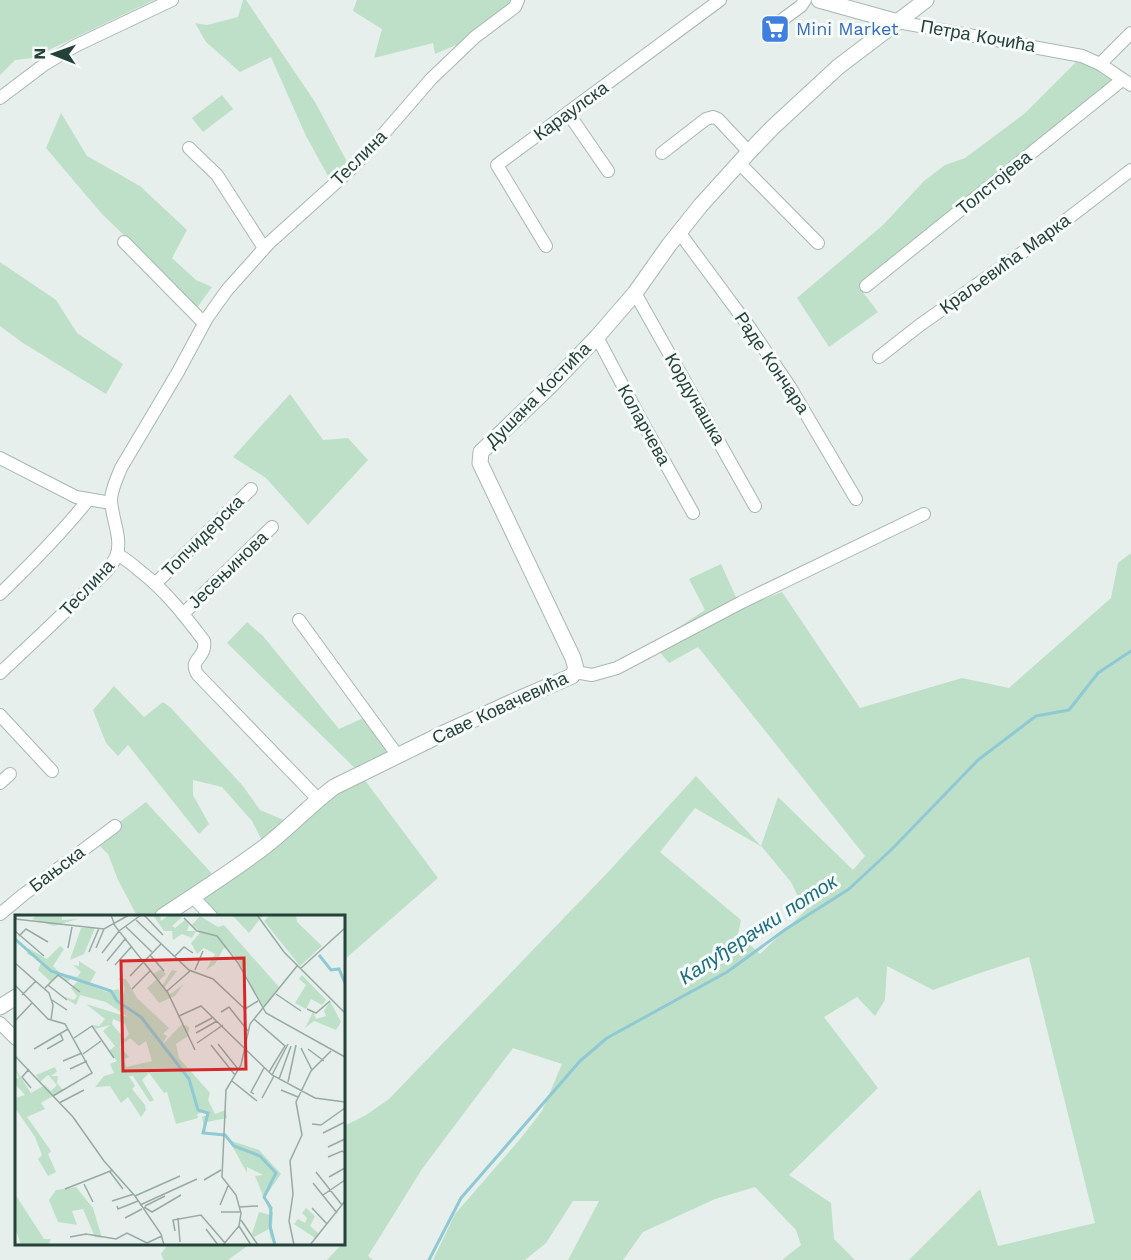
<svg xmlns="http://www.w3.org/2000/svg" width="1131" height="1260" font-family="'Work Sans',sans-serif">
<rect width="100%" height="100%" fill="#e6efeb"/>
<g fill="#bfe0c8" fill-rule="evenodd">
<polygon points="0,0 154,0 32,58 15,60 0,75"/>
<polygon points="243,0 246,0 315,102 351,169 333,185 306,136 271,57 240,72 206,42 195,23 207,25 238,17"/>
<polygon points="357,0 518,0 475,37 435,54 433,43 374,58 382,29 353,11"/>
<polygon points="1082,56 1122,80 859,287 878,312 829,347 797,298 883,225 924,181 945,165 965,158 1024,114"/>
<polygon points="222,95 233,109 203,132 192,118"/>
<polygon points="61,113 87,156 140,186 187,230 172,258 196,280 212,287 196,309 158,268 102,214 46,148"/>
<polygon points="0,262 56,300 77,333 123,364 106,394 23,343 0,326"/>
<polygon points="290,394 323,440 348,438 368,460 308,525 266,478 233,457"/>
<path d="M1131,553V1260H909L980,1189L998,1246L1095,1223L1029,957L977,974L933,990L887,966L885,1000L875,1016L857,997L824,1017L878,1088L789,1175L831,1203L834,1239L855,1260H782L801,1245L796,1230L755,1187L715,1199L643,1232L623,1260H568L599,1201H573L546,1243L525,1260H433L455,1214L521,1138L542,1111L562,1064L513,1048L422,1169L368,1256L373,1260H327L341,1245L339,1244H344V1126L366,1115L389,1099L611,869L696,776L761,846L778,797L853,870L865,856L698,647L669,663L653,644L705,610L689,579L721,564L741,608L782,592L860,708L962,678L1009,688L1111,598L1118,563ZM695,808L762,847L791,882L805,911L760,954L738,934L741,920L660,852Z"/>
<polygon points="247,622 263,636 339,729 370,715 398,756 361,775 438,878 344,960 344,916 211,916 193,897 163,916 137,916 118,880 108,854 95,841 146,802 217,879 265,846 252,821 222,787 193,780 193,795 209,824 199,834 128,745 118,756 106,743 93,710 114,686 144,717 163,702 170,707 243,786 260,810 291,823 361,774 227,643"/>
<polygon points="168,1244 250,1244 228,1260 164,1260 161,1254"/>
</g>
<g fill="none" stroke-linecap="round" stroke-linejoin="round">
<polyline stroke="#8ec9d4" stroke-width="3" points="429,1260 461,1198 580,1061 607,1038 727,972 786,929 849,889 892,849 978,760 1036,716 1069,710 1098,673 1131,651"/>
<g stroke="#a8b8b2" stroke-width="14">
<g id="minor">
<polyline points="898,22 1082,56 1100,64 1131,85"/>
<polyline points="771,28 801,6 805,0"/>
<polyline points="1100,64 1131,33"/>
<polyline points="0,98 45,64 75,46 172,0"/>
<polyline points="568,113 608,171"/>
<polyline points="189,148 217,175 264,248"/>
<polyline points="662,153 706,119 713,117 718,119 749,152"/>
<polyline points="739,163 818,243"/>
<polyline points="679,232 750,328 790,387 856,499"/>
<polyline points="124,242 204,323"/>
<polyline points="546,246 497,165 720,0"/>
<polyline points="866,286 1122,80"/>
<polyline points="635,293 755,506"/>
<polyline points="597,337 640,418 693,513"/>
<polyline points="879,357 920,325 1040,240 1131,170"/>
<polyline points="0,458 76,497 111,503"/>
<path d="M117,554C126,559 133,565 140,571C166,591 185,616 204,641C207,659 187,659 198,675L318,799"/>
<polyline points="156,583 251,489"/>
<path d="M0,594C31,564 61,534 88,500"/>
<polyline points="183,614 272,527"/>
<polyline points="299,620 398,756"/>
<polyline points="575,672 592,675 617,668 742,602 924,514"/>
<path d="M0,673C28,647 57,620 84,593C95,582 112,569 117,554C122,537 111,516 111,499C112,488 117,478 121,468L178,372L207,318L227,290L269,243L351,169L373,146L431,79L475,37L515,7L518,0"/>
<polyline points="0,715 52,771"/>
<polyline points="0,783 10,774"/>
<polyline points="193,897 211,916"/>
<polyline points="0,914 23,895 115,826"/>
<polyline points="0,1023 16,1039"/>
</g>
</g>
<g stroke="#a8b8b2" stroke-width="17">
<g id="tertiary">
<polyline points="819,0 898,22"/>
<path d="M163,916C197,894 231,872 263,848C288,829 309,806 334,787L446,732L523,697L572,676L576,669L573,658L480,463L481,452L549,387L597,337L635,293L669,245L701,205L749,152L772,128L838,67L926,0"/>
<polyline points="0,1007 16,997"/>
</g>
</g>
<use href="#minor" stroke="#fff" stroke-width="12"/>
<use href="#tertiary" stroke="#fff" stroke-width="15"/>
</g>
<defs>
<g id="supermarket-square" transform="scale(1.5)"><rect x="-9" y="-9" width="18" height="18" rx="4" fill="#3f7fe0" stroke="#f7fbf9"/><path d="M-6-5.5h2.5l.6 2H6L4.5 2H-2.5L-4.4-4H-6ZM-1.5 3.2a1.3 1.3 0 1 0 .1 0ZM3 3.2a1.3 1.3 0 1 0 .1 0Z" fill="#fff"/></g>
</defs>
<g fill-rule="evenodd">
<use href="#supermarket-square" x="775" y="29"/>
</g>
<g text-anchor="middle" stroke-width="6" stroke-linejoin="round" paint-order="stroke">
<g font-size="18" fill="#366cbe" stroke="#f7fbf9" text-anchor="start">
<text x="796" y="35">Mini Market</text>
</g>
<g font-size="18" fill="#24423a" stroke="#f7fbf9">
<text transform="translate(978 36) rotate(10)" y="6">Петра Кочића</text>
<text transform="translate(571 111) rotate(-36)" y="6">Караулска</text>
<text transform="translate(359 158) rotate(-45)" y="6">Теслина</text>
<text transform="translate(994 183) rotate(-39)" y="6">Толстојева</text>
<text transform="translate(1005 264) rotate(-36)" y="6">Краљевића Марка</text>
<text transform="translate(772 363) rotate(56)" y="6">Раде Кончара</text>
<text transform="translate(538 395) rotate(-45)" y="6">Душана Костића</text>
<text transform="translate(695 399) rotate(60)" y="6">Кордунашка</text>
<text transform="translate(644 425) rotate(61)" y="6">Коларчева</text>
<text transform="translate(203 536) rotate(-45)" y="6">Топчидерска</text>
<text transform="translate(228 570) rotate(-44)" y="6">Јесењинова</text>
<text transform="translate(87 588) rotate(-47)" y="6">Теслина</text>
<text transform="translate(500 708) rotate(-25)" y="6">Саве Ковачевића</text>
<text transform="translate(57 869) rotate(-37)" y="6">Бањска</text>
</g>
<g font-size="20" font-style="italic" fill="#1c6f80" stroke="#f7fbf9">
<text transform="translate(758 929) rotate(-33)" y="7">Калуђерачки поток</text>
</g>
</g>
<g transform="translate(15 915)">
<rect width="330" height="330" fill="#e6efeb"/>
<path d="M22,0H47V5L63,4L39,11L17,4ZM138,0H145L146,6L154,0H169L157,11L160,13L170,5L174,10L172,16H181L177,23L167,19L158,25L157,16H149ZM248,0L234,18L218,1L219,0ZM255,0H281L282,7L307,31L285,51L249,6ZM185,1L203,12L209,10L264,72L250,91L246,90L223,45L213,34L209,33L200,49L191,55L200,39L189,33L182,39L176,28L186,17L177,10ZM66,13H80L69,39L55,45ZM45,31L49,34L38,51L45,58L62,62L66,57L58,50L64,51V46L81,57L74,70L92,77L103,74L108,79L110,73L103,63L111,64L122,83L154,113L148,119L152,121L147,130L167,109L174,112L173,121L161,129L164,143L195,178L193,185L200,199L211,195L212,203L192,207L190,218L187,202L192,200L191,196L182,199L183,203L161,209L152,177L149,178L134,158L127,165L139,185L135,187L118,161H114L120,171L117,174L130,190L131,195L126,202L113,182L106,188L95,171L80,172L89,161L99,158L95,149L102,146L94,136L100,131L88,116L95,110L80,114L77,110L84,111L90,104L71,89L113,102L91,87L65,80L61,90L47,81L59,85L62,81L56,73L64,65L57,63L52,67L44,61L36,67L23,55L27,46L12,39L13,33L32,44ZM98,104L110,109L114,119L110,124L97,109ZM115,123L124,131L131,126L137,146L111,152L109,144L114,142L105,132ZM147,54L151,59L144,66L147,71L157,55L162,56L149,73L154,80L169,69L160,81L144,88L132,73L142,64L138,59ZM287,60L311,85L307,90L296,84L291,94L280,88L291,70L284,64ZM315,86L326,107L321,115L299,106L290,113L298,97L301,104L311,101L309,96ZM40,152L42,157L36,161H43L42,168L48,175L26,188L30,194L12,202L36,236L33,239L41,257L33,261L23,244L27,240L20,222L0,193V183L10,180L0,169V164L4,163L0,153L16,178L30,170L36,176L42,170L33,160L25,167L21,160ZM214,225L244,235L266,259L250,282L258,298L256,326L254,314L239,322L237,319L244,297L256,300L240,261L248,260L232,252V258ZM61,272L78,293L87,323L80,322L68,294L57,296L62,310L43,307L34,285L41,275ZM0,279L29,324H36L33,330H6L0,312ZM291,293L300,301L295,311L304,319L300,323L279,309L283,304L290,308L292,303L287,298Z" fill="#bfe0c8" fill-rule="evenodd"/>
<path fill="none" stroke="#8ec9d4" stroke-width="3" d="M0,24L36,56L96,76L102,86L126,102L174,164L183,195L193,198L188,218L210,220L219,231L245,241L261,258L249,282L256,293L255,311L260,330M304,40L316,55L324,54L330,68"/>
<path fill="none" stroke="#98aaa4" stroke-width="1.5" d="M96,0L100,11L153,78L180,135M129,0L148,20M242,0L269,37L330,98M169,3L182,16L202,21L223,48L251,98L330,142M0,4L89,14L114,0M121,5L174,55L198,64L230,94L243,86M111,12L137,37M0,16L29,41M4,21L11,14L33,27M53,33L57,12M81,33L89,14M74,37L84,13M87,38L104,16L126,0M135,40L149,56M160,41L169,32L178,38M92,46L111,23M0,48L34,78L38,90L36,105M100,50L117,31M285,54L330,13M180,55L188,36M115,61L146,29M0,70L33,104L50,109L77,158L38,181M33,70L52,85M30,73L43,60L65,77M117,74L136,55M152,76L175,56M261,79L286,96M7,80L21,66M37,85L52,95M292,94L301,98L315,86M206,97L214,92L233,116M164,101L186,91L257,160L300,183L330,187M239,104L270,131L254,157M0,106L17,88M180,112L197,103M181,118L202,106M59,123L77,111L99,143M182,128L208,110M203,129L223,154M196,130L220,160M286,133L297,155M19,134L53,114M32,134L48,125L45,118M293,134L309,146M68,139L86,126M0,141L58,202L89,246L120,281L146,319L149,330M48,146L67,138M14,154L7,162L16,173M55,154L72,146M257,160L273,129M264,164L276,131M217,166L242,186M273,167L281,130M266,175L283,182M239,179L236,177L249,153M247,183L259,161M44,188L69,175M297,209L306,210L330,193M308,218L330,207M313,232L330,224M313,242L327,236L330,238M95,257L108,274M301,257L327,290M314,262L330,253M189,265L206,255M298,268L322,298M69,269L78,287M50,274L98,255M308,280L330,265M120,281L165,261M97,286L119,279M125,290L182,264M205,290L213,271M102,291L103,294L123,286M130,291L150,281M129,292L137,297L166,280M224,292L243,291M297,293L312,309M206,297H225M110,303L127,294M163,303L165,327M226,305L243,330M224,311L236,330M191,314L203,330M160,316L158,305L186,300L210,328M55,322L71,319L101,324L112,318L132,328L147,321M208,330L224,311L226,298L221,280L207,262L211,175L226,150L235,109L282,51M279,330L274,306L278,279L275,246L287,220L281,187L296,156L316,136M295,330L330,286"/>
<path fill="#d62828" fill-opacity="0.15" stroke="#d62828" stroke-width="3" d="M229,43L231,154L108,156L106,46Z"/>
<rect width="330" height="330" fill="none" stroke="#24423a" stroke-width="3"/>
</g>
<g transform="translate(54 54) rotate(271)" stroke="#f7fbf9" stroke-width="4.5" paint-order="stroke">
<path d="M0-4.5L10 22L0 15L-10 22Z" fill="#24423a"/>
<text y="-9" font-size="16" font-weight="bold" text-anchor="middle" fill="#24423a">N</text>
</g>
</svg>
